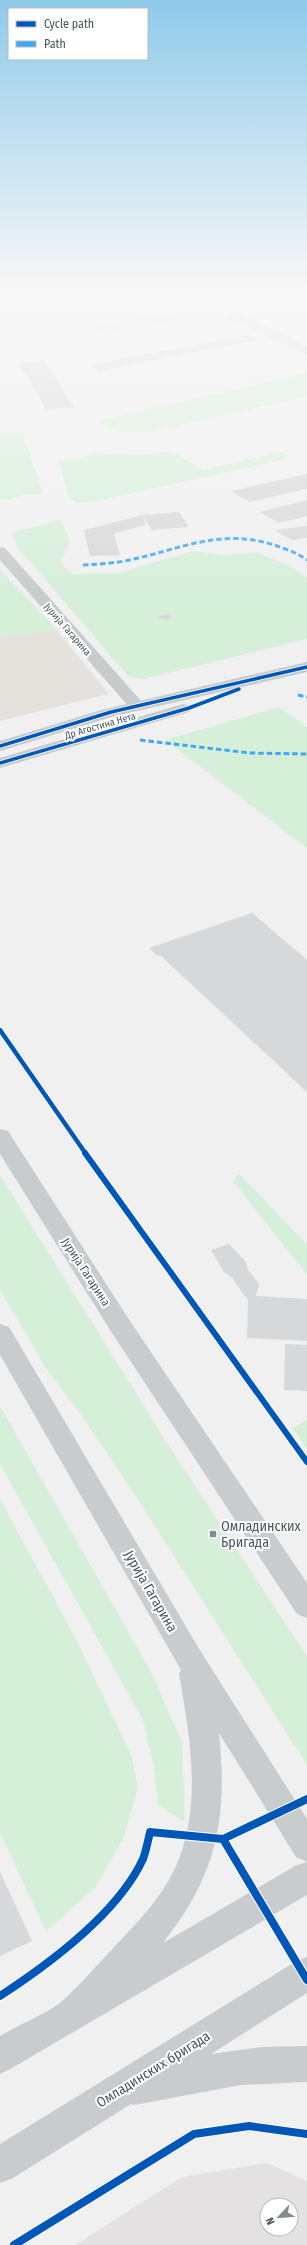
<svg xmlns="http://www.w3.org/2000/svg" width="307" height="2245" font-family="'Fira Sans Condensed',sans-serif">
<rect width="100%" height="100%" fill="#f1f0f0"/>
<polygon fill="#e5e2de" points="56,629 109,694 0,721 0,638"/>
<path fill="#e3e1e2" fill-rule="evenodd" d="M267,2163L307,2181V2245H75L182,2177ZM267,2205H291V2229H267Z"/>
<g fill="#d5efd9">
<polygon points="182,311 195,318 104,334 89,329 88,327"/>
<polygon points="307,373 307,396 150,432 122,432 104,425 97,421"/>
<polygon points="0,433 23,433 43,494 25,494 12,499 0,500"/>
<polygon points="164,452 178,455 203,470 279,452 289,455 283,460 91,502 76,502 69,497 58,460 80,459 92,453 138,455"/>
<polygon points="61,520 70,542 60,564 72,574 118,573 193,551 224,555 256,552 294,568 307,578 307,639 143,679 129,677 18,548 11,533"/>
<polygon points="0,569 56,629 0,638"/>
<polygon points="279,707 307,727 307,848 165,740"/>
<polygon points="239,1174 307,1244 307,1275 233,1181"/>
<polygon points="0,1175 174,1454 307,1656 307,1765 135,1495 79,1412 47,1370 0,1290"/>
<polygon points="0,1406 150,1670 182,1742 185,1822 158,1805 154,1768 143,1720 0,1464"/>
<polygon points="307,1420 307,1448 292,1428"/>
<polygon points="0,1499 76,1639 131,1755 138,1788 123,1839 95,1888 46,1931 0,1833"/>
</g>
<g fill="#d7d8d9">
<polygon points="238,313 307,345 307,355 223,316"/>
<polygon points="248,335 259,340 100,371 90,365"/>
<polygon points="45,361 74,407 46,409 19,363"/>
<polygon points="307,474 307,489 249,502 231,491"/>
<polygon points="307,500 307,516 279,523 259,512"/>
<polygon points="179,512 189,527 152,530 142,515"/>
<polygon points="142,515 146,525 114,534 120,555 90,556 84,530"/>
<polygon points="307,526 307,538 292,540 274,530"/>
<polygon points="167,614 173,618 166,620 159,618 160,615"/>
<polygon points="252,913 307,960 307,1092 160,955 158,956 149,948"/>
<polygon points="229,1244 246,1262 248,1270 259,1284 256,1296 307,1299 307,1341 247,1338 248,1300 231,1277 224,1272 211,1250"/>
<polygon points="285,1344 307,1345 307,1391 284,1390"/>
<polygon points="0,1872 32,1941 0,1956"/>
</g>
<g fill="none" stroke-linecap="round" stroke-linejoin="round">
<polygon fill="#c8cbcc" fill-rule="evenodd" points="0,547 5,548 143,703 145,706 143,709 131,709 0,560"/>
<g fill="#c8cbcc" fill-rule="evenodd">
<polygon points="307,662 307,672 115,716 0,751 0,741 105,709"/>
<polygon points="183,704 189,706 191,709 189,712 0,768 0,758"/>
</g>
<g fill="#c8ccce" fill-rule="evenodd">
<polygon points="0,1129 8,1131 130,1321 307,1583 307,1618 297,1614 112,1333 0,1154"/>
<path d="M0,1324L9,1327L201,1652L307,1819V1895L12,2068L0,2074V2036C17,2026 46,2014 61,2002C80,1985 98,1964 116,1945C138,1922 161,1898 175,1868C203,1808 190,1737 179,1674L181,1670L0,1355ZM219,1733L296,1857L307,1862L295,1866L163,1943C217,1875 228,1818 219,1733Z"/>
<polygon points="307,1957 307,1993 211,2054 262,2047 307,2046 307,2082 241,2085 134,2105 131,2104 13,2178 0,2183 0,2144 295,1962"/>
</g>
<g stroke="#3fa9f5" stroke-width="3" stroke-dasharray="5.5 3" stroke-linecap="butt">
<path d="M83,565C100,564 118,563 134,559C183,548 220,529 271,544C283,548 296,552 307,560"/>
<polyline points="298,695 307,697"/>
<polyline points="140,740 250,753 307,754"/>
</g>
<g stroke="#fff" stroke-width="5">
<g id="cycleway-far3">
<polyline points="0,746 111,712 307,667"/>
<polyline points="0,763 189,708 239,689"/>
</g>
</g>
<g stroke="#fff" stroke-width="6">
<polyline id="cycleway-far2" points="0,1030 86,1154"/>
</g>
<g stroke="#fff" stroke-width="8">
<polyline id="cycleway-far1" points="85,1153 307,1462"/>
</g>
<g stroke="#fff" stroke-width="10">
<g id="cycleway">
<polyline points="223,1839 307,1799"/>
<path d="M0,1996C49,1964 118,1913 143,1859C146,1851 148,1841 150,1832L223,1839L307,1980"/>
<polyline points="14,2245 194,2134 249,2126 307,2134"/>
</g>
</g>
<use href="#cycleway-far3" stroke="#0057b8" stroke-width="3.5"/>
<use href="#cycleway-far2" stroke="#0057b8" stroke-width="4.5"/>
<use href="#cycleway-far1" stroke="#0057b8" stroke-width="6"/>
<use href="#cycleway" stroke="#0057b8" stroke-width="8"/>
</g>
<linearGradient id="sky" x2="0" y2="1"><stop stop-color="#8fcaea"/><stop offset="0.48" stop-color="#f9f8f8"/><stop offset="1" stop-color="#f9f8f8" stop-opacity="0"/></linearGradient>
<rect width="307" height="604" fill="url(#sky)"/>
<rect fill="#828d90" stroke="#fff" stroke-width="1.5" x="209" y="1530" width="8" height="8" rx="2"/>
<g text-anchor="middle" stroke-width="4" stroke-linejoin="round" paint-order="stroke">
<g font-size="10" fill="#47575d" stroke="#fff">
<text transform="translate(68 629) rotate(49)" y="4">Јурија Гагарина</text>
<text transform="translate(100 725) rotate(-16)" y="4">Др Агостина Нета</text>
</g>
<g font-size="12" fill="#47575d" stroke="#fff">
<text transform="translate(86 1272) rotate(57)" y="4">Јурија Гагарина</text>
</g>
<g font-size="14" fill="#47575d" stroke="#fff" text-anchor="start">
<text x="221" y="1531">Омладинских<tspan x="221" dy="16">Бригада</tspan></text>
</g>
<g font-size="14" fill="#47575d" stroke="#fff">
<text transform="translate(151 1591) rotate(60)" y="5">Јурија Гагарина</text>
<text transform="translate(153 2069) rotate(-32)" y="5">Омладинских бригада</text>
</g>
</g>
<rect x="8" y="8" width="140" height="52" fill="#ffffff" stroke="#b5bcbe"/>
<rect x="16" y="21" width="20" height="6" fill="#0057b8" stroke="#b5bcbe"/>
<text x="44" y="28" font-size="12" fill="#47575d">Cycle path</text>
<rect x="16" y="41" width="20" height="6" fill="#3fa9f5" stroke="#b5bcbe"/>
<text x="44" y="48" font-size="12" fill="#47575d">Path</text>
<g transform="translate(279 2217) rotate(244)"><circle r="19" fill="#ffffff" stroke="#b5bcbe"/>
<path d="M0-3L7 15L0 10L-7 15Z" fill="#828d90"/>
<text y="-6" font-size="11" font-weight="bold" text-anchor="middle" fill="#47575d">N</text>
</g>
</svg>
